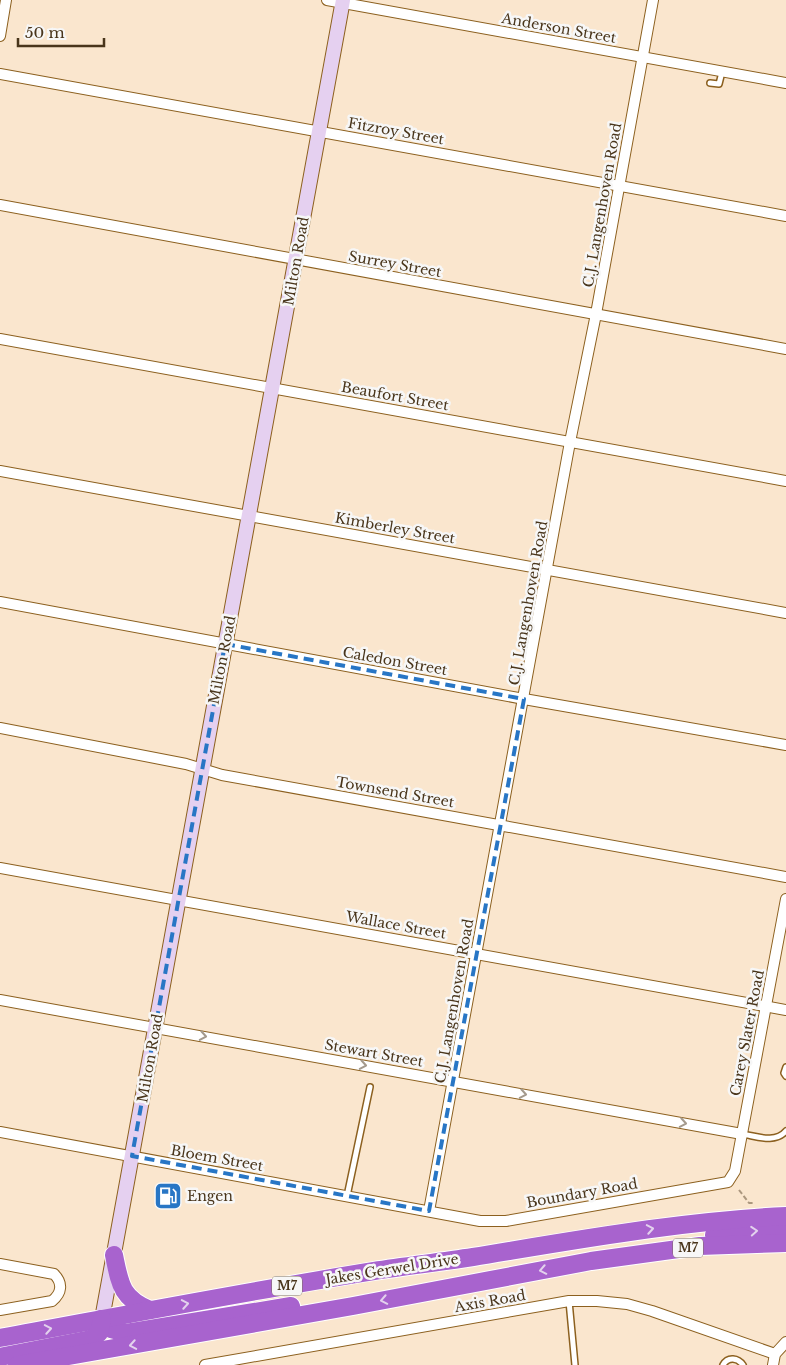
<svg xmlns="http://www.w3.org/2000/svg" width="786" height="1365" font-family="'Libre Baskerville',serif">
<rect width="100%" height="100%" fill="#fae6ce"/>
<g fill="none" stroke-linecap="round" stroke-linejoin="round">
<g stroke="#8c601f" stroke-width="8">
<g id="lane">
<polyline points="710,83 719,84 722,72"/>
<polyline points="786,1067 784,1073 786,1076"/>
<path d="M742,1134C756,1136 775,1144 786,1131"/>
<polyline points="347,1196 370,1087"/>
<polyline points="569,1301 575,1365"/>
<path d="M723,1365C728,1356 738,1358 743,1365"/>
</g>
</g>
<g stroke="#8c601f" stroke-width="12">
<g id="street">
<polyline points="327,0 786,83"/>
<polyline points="0,36 6,0"/>
<polyline points="0,74 786,216"/>
<polyline points="0,205 786,349"/>
<polyline points="0,339 786,481"/>
<polyline points="0,471 786,613"/>
<polyline points="0,602 524,699 786,745"/>
<polyline points="0,728 186,764 222,775 786,877"/>
<polyline points="0,868 786,1010"/>
<polyline points="0,1000 742,1134"/>
<polyline points="0,1132 480,1221 506,1221 728,1182 735,1171 786,899"/>
<polyline points="429,1211 570,442 596,314 653,0"/>
<path d="M0,1264L54,1274C63,1283 62,1293 52,1301L0,1310"/>
<polyline points="205,1365 569,1301 597,1301 627,1304 652,1311 775,1354"/>
<polyline points="773,1365 775,1354 786,1342"/>
</g>
</g>
<g stroke="#8c601f" stroke-width="16">
<polyline id="secondary" points="102,1319 343,0"/>
</g>
<g stroke="#fff" stroke-width="20">
<g id="highway">
<polyline points="714,1235 758,1231 786,1231"/>
<path d="M114,1255C120,1284 121,1298 150,1310"/>
<polyline points="102,1319 111,1329 126,1333 291,1306"/>
<path d="M0,1338C125,1315 249,1291 374,1271C407,1266 440,1262 473,1257C577,1240 681,1221 786,1216"/>
<polyline points="0,1357 91,1339 99,1333 102,1319"/>
<polyline points="17,1365 353,1306 591,1261 700,1246 786,1243"/>
</g>
</g>
<polyline stroke="#ab977e" stroke-width="2" stroke-dasharray="5 2.5" stroke-linecap="butt" points="739,1190 749,1203 753,1203"/>
<use href="#lane" stroke="#fff" stroke-width="5"/>
<use href="#street" stroke="#fff" stroke-width="10"/>
<use href="#secondary" stroke="#e5d0f0" stroke-width="14"/>
<use href="#highway" stroke="#a863ce" stroke-width="18"/>
</g>
<defs><path id="oneway-chevron" d="M-2-3.5L2.5 0L-2 3.5" fill="none" stroke-width="1.6" stroke-linecap="round" stroke-linejoin="round" transform="scale(1.25)"/></defs>
<g stroke="#a49a8d">
<use href="#oneway-chevron" transform="translate(203 1036) rotate(10)"/>
<use href="#oneway-chevron" transform="translate(363 1065) rotate(10)"/>
<use href="#oneway-chevron" transform="translate(523 1094) rotate(10)"/>
<use href="#oneway-chevron" transform="translate(683 1123) rotate(10)"/>
</g>
<g stroke="#e3d2ed">
<use href="#oneway-chevron" transform="translate(650 1229) rotate(-10)"/>
<use href="#oneway-chevron" transform="translate(754 1231) rotate(-4)"/>
<use href="#oneway-chevron" transform="translate(543 1270) rotate(169)"/>
<use href="#oneway-chevron" transform="translate(384 1300) rotate(169)"/>
<use href="#oneway-chevron" transform="translate(185 1304) rotate(-10)"/>
<use href="#oneway-chevron" transform="translate(48 1329) rotate(-10)"/>
<use href="#oneway-chevron" transform="translate(133 1345) rotate(170)"/>
</g>
<path fill="none" stroke="#2876c5" stroke-width="4" stroke-dasharray="10 6" stroke-linejoin="round" d="M225,644L524,699L429,1211L132,1156Z"/>
<defs>
<g id="fuel-square" transform="scale(1.4375)"><rect x="-9" y="-9" width="18" height="18" rx="4" fill="#2876c5" stroke="#f7f7f7"/><path d="M-5.5-6h7V0h2V4h1.3V-2.5L3-4.5l.8-.8L6-3V5H2.5V1h-1V6h-7ZM-4.2-4.7v3.2H.2V-4.7Z" fill="#fff"/></g>
</defs>
<g fill-rule="evenodd">
<use href="#fuel-square" x="168" y="1196"/>
</g>
<g text-anchor="middle" stroke-width="5" stroke-linejoin="round" paint-order="stroke">
<g fill="#f7f7f7" stroke="#7d6f5d" stroke-width="1">
<rect x="673" y="1238.5" width="30" height="19" rx="4"/>
<rect x="272" y="1276.5" width="30" height="19" rx="4"/>
</g>
<g font-size="12" font-weight="bold" fill="#49351b">
<text x="688" y="1252">M7</text>
<text x="287" y="1290">M7</text>
</g>
<g font-size="14" fill="#49351b" stroke="#f7f7f7">
<text transform="translate(559 28) rotate(10)" y="5">Anderson Street</text>
<text transform="translate(396 131) rotate(10)" y="5">Fitzroy Street</text>
<text transform="translate(602 205) rotate(-80)" y="5">C.J. Langenhoven Road</text>
<text transform="translate(296 261) rotate(-80)" y="5">Milton Road</text>
<text transform="translate(395 264) rotate(10)" y="5">Surrey Street</text>
<text transform="translate(395 396) rotate(10)" y="5">Beaufort Street</text>
<text transform="translate(395 528) rotate(10)" y="5">Kimberley Street</text>
<text transform="translate(528 603) rotate(-80)" y="5">C.J. Langenhoven Road</text>
<text transform="translate(222 660) rotate(-79)" y="5">Milton Road</text>
<text transform="translate(395 661) rotate(10)" y="5">Caledon Street</text>
<text transform="translate(395 792) rotate(10)" y="5">Townsend Street</text>
<text transform="translate(396 925) rotate(10)" y="5">Wallace Street</text>
<text transform="translate(454 1001) rotate(-80)" y="5">C.J. Langenhoven Road</text>
<text transform="translate(747 1033) rotate(-79)" y="5">Carey Slater Road</text>
<text transform="translate(374 1053) rotate(10)" y="5">Stewart Street</text>
<text transform="translate(150 1058) rotate(-80)" y="5">Milton Road</text>
<text transform="translate(217 1158) rotate(10)" y="5">Bloem Street</text>
<text transform="translate(582 1193) rotate(-10)" y="5">Boundary Road</text>
<text transform="translate(392 1269) rotate(-9)" y="5">Jakes Gerwel Drive</text>
<text transform="translate(490 1301) rotate(-10)" y="5">Axis Road</text>
</g>
<g font-size="14" fill="#49351b" stroke="#f7f7f7" text-anchor="start">
<text x="187" y="1201">Engen</text>
</g>
</g>
<path d="M18 38v8h86v-8" fill="none" stroke="#49351b" stroke-width="2.5"/>
<text x="25" y="38" font-size="15" fill="#49351b" stroke="#f7f7f7" stroke-width="4" paint-order="stroke">50 m</text>
</svg>
